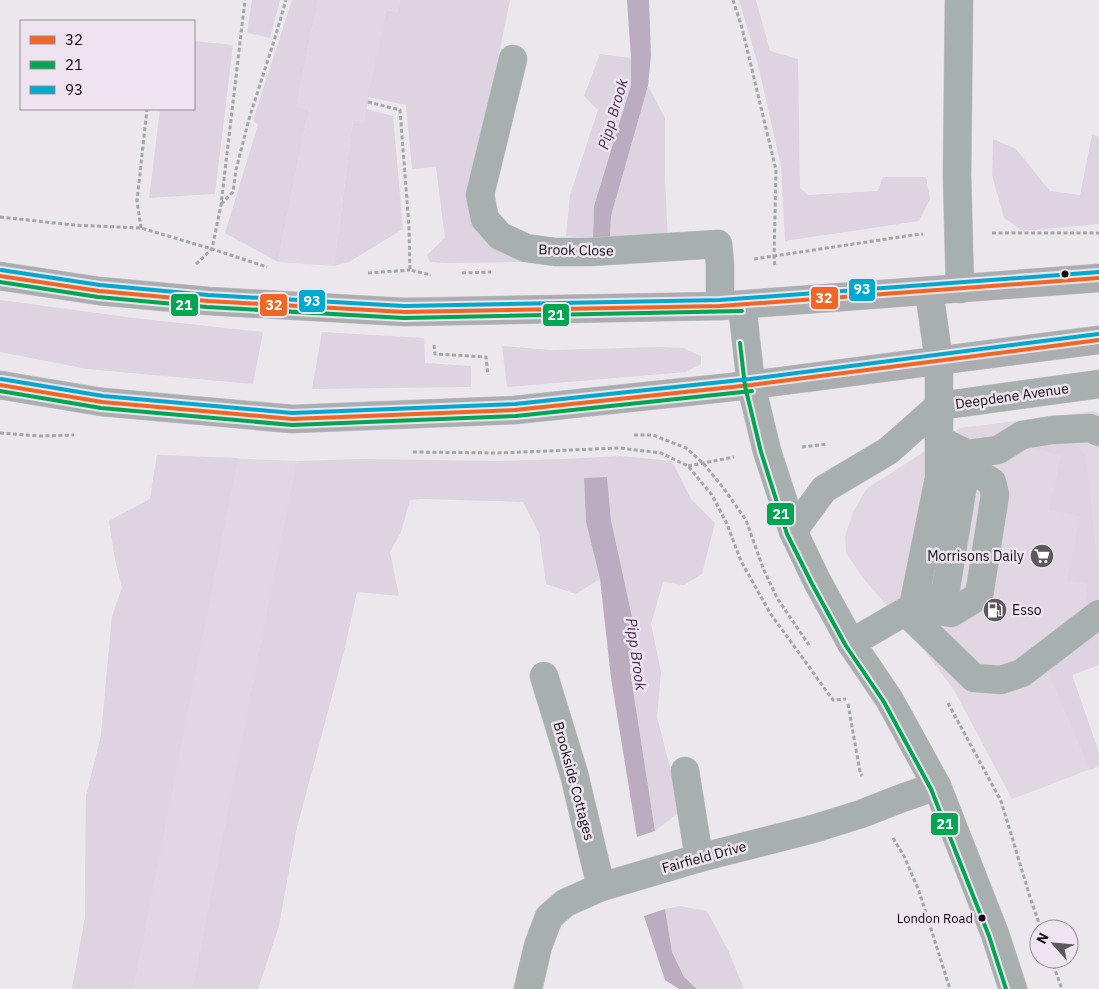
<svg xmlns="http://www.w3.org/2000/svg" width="1099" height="989" font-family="'IBM Plex Sans',sans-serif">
<rect width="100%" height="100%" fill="#ece7ed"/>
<g fill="#e1d7e3">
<polygon points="318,0 400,0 398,12 386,10 364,122 353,120 334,266 278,262 309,109 296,107"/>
<polygon points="1094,411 1099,414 1099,665 1072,675 1099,753 1099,766 1012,799 954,690 918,642 863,578 846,553 845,536 853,512 867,488 893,472 960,428"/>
<polygon points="157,455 297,461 356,506 345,647 296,831 279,925 258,989 72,989 85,918 86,796 101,736 112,617 122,588 115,559 109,521 150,499"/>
</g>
<g fill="#ded3e0">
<polygon points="252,0 280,0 270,38 247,33"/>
<polygon points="292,0 318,0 296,107 309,109 278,262 225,233 258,125 253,120"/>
<polygon points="400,0 510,0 475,173 505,250 522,262 446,263 430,262 427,255 445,238 436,167 412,169 406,105 368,97 386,10 398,12"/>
<polygon points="739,0 756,0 770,51 798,59 800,188 808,195 878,191 883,177 926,177 930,199 919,221 785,241 781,166 758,65"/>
<polygon points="194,41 233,45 215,194 149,198 160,109 194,109"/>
<polygon points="600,54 631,58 631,85 594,206 593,238 566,236 570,195 598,110 584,96"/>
<polygon points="648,86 665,118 665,180 668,239 610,238 611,216"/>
<polygon points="366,109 393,116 403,229 349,262 334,266 353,120 364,122"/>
<polygon points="1092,135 1099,137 1099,224 1023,231 1004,218 992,175 993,139 1016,149 1050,191 1080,195"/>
<polygon points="0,300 134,318 263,332 253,384 87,369 0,352"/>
<polygon points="322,332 424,338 425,363 471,366 471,387 312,389"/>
<polygon points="502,346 551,350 661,347 683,348 701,356 701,364 686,372 507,387"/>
<polygon points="1063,441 1075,444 1086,456 1097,560 1099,560 1099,599 1093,604 1084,608 1088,584 1067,581 1080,516 1049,510 1061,456 1031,447"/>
<polygon points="157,455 238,458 133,989 72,989 85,918 86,796 101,736 112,617 122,588 115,559 109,521 150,499"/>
<polygon points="620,456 672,461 691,499 715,523 702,574 684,585 663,582 651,624 661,672 657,717 674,783 678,813 655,831 630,670 632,617 611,520 607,477 584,479 586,522 600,579 576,594 546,584 539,533 523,502 421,499 410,500 401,532 390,552 399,596 357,592 345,647 296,831 279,925 258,989 193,989 207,916 297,461 362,459 501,461 564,459"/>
<polygon points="1099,626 1099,665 1072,675 1099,753 1099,766 1090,770 1047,669"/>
<polygon points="680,906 707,911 728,950 744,989 697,989 684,977 672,952 665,909"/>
</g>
<g fill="#bcacc0">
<polygon points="627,0 649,0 651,55 648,86 611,216 610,238 593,238 594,206 631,85 631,58"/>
<polygon points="607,477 611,520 632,617 630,670 655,831 637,837 611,678 600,579 586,522 584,478"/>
<polygon points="665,909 672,952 684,977 697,989 679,989 665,980 644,916"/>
</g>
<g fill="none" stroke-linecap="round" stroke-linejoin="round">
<g stroke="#c8c5c9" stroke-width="29">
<g id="minor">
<polyline points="959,0 957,175 960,289"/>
<polyline points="513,59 480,195 485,219 500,236 526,248 555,252 590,252 718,244 720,264 720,306"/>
<polyline points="742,305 751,385 767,451 793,531 817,581 851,643 889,699 937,786 995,934 1013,989"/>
<polyline points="945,443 968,454 998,450 1022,435 1052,430 1090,428 1099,432"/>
<polyline points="793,531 824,489 888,451 939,406 1099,384"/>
<polyline points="913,607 951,613 979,596 995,495 992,482 959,462"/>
<polyline points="913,607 945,594 963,485 959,462 951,452"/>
<polyline points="906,612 974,678 1001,680 1022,673 1099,614"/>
<polyline points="851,643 913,607 939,478 939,361 929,291"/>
<polyline points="544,676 574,774 601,887"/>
<polyline points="685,771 699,858"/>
<polyline points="528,989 538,946 549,917 565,903 601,887 699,858 813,829 861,814 902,798 937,786"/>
</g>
</g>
<g stroke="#c8c5c9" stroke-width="29">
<g id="highway">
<polyline points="0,276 99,291 208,301 404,312 720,306 1099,278"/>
<polyline points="0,385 102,402 292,419 515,410 751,385 1099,340"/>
</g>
</g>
<g stroke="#a4a7a8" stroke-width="3" stroke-dasharray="4 2.5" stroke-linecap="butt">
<polyline points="733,0 742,28 776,170 774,257 775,267"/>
<polyline points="368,102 400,110 409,227 410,270 431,275"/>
<polyline points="221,204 233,192 236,170 249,119 274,41 286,0"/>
<polyline points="0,217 73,225 141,228 212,249 267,267"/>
<polyline points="141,228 137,201 147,109"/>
<polyline points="992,233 1099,233"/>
<polyline points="754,259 913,235 923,234"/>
<polyline points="196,264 212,249 221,205 245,0"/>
<polyline points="368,273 410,270"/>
<polyline points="462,273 491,272"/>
<polyline points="434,345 435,354 486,357 488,375"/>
<polyline points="0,433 39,436 74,435"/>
<polyline points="634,435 653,435 686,448 703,463 725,490 746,520 763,568 777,598 809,645"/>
<polyline points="802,447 828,444"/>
<polyline points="413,452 498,453 620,448 661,453 688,466 712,495 727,524 741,561 770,613 833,700 846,699"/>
<polyline points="688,466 734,457"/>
<polyline points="948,703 1001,801 1030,897 1041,929"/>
<polyline points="848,704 860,772 862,776"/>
<polyline points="893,838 904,856 919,891 950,989"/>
<polyline points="1051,959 1062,989"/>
</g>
<use href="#minor" stroke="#a8b0af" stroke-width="28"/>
<use href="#highway" stroke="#abaeb0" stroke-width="28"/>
<g stroke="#eee4f0" stroke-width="8">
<g id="bus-1">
<polyline points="0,276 99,291 208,301 404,312 720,306 1099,278"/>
<polyline points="0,385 102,402 292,419 515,410 751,385 1099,340"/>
</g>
</g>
<g stroke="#eee4f0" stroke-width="8">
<g id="bus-2">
<polyline points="0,282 98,297 207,307 404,318 742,311"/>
<polyline points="740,343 745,386 761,452 787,534 812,584 846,646 884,702 931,789 989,936 1006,989"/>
<polyline points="0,391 101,408 292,425 516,416 752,391"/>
</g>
</g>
<g stroke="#eee4f0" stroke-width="8">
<g id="bus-3">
<polyline points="1,270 100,285 208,295 404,306 720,300 1099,272"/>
<polyline points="1,379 103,396 292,413 515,404 750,379 1098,334"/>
</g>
</g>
<use href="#bus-1" stroke="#f26522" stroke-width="4"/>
<use href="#bus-2" stroke="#00a651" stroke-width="4"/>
<use href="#bus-3" stroke="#00a9ce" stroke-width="4"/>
</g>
<defs>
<g id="supermarket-disc" transform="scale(1.25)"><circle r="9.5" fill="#5c585d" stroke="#eee4f0"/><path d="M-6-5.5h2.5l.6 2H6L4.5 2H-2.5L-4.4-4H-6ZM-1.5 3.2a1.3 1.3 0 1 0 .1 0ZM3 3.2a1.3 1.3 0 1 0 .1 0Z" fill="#fff"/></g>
<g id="fuel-disc" transform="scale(1.25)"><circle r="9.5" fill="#5c585d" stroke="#eee4f0"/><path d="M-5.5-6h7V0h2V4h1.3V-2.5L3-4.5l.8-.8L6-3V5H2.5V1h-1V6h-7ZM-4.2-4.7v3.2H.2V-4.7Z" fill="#fff"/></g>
</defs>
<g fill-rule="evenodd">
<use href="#supermarket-disc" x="1042" y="556"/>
<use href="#fuel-disc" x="995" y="610"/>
</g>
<g fill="#0f0b0f" stroke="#eee4f0" stroke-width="2">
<circle cx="1065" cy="274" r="4.5"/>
<circle cx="982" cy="918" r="4.5"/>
</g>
<g text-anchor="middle" stroke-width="5" stroke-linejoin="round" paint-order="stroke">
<g font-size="13" fill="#0f0b0f" stroke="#eee4f0" text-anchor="end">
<text x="973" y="923">London Road</text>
</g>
<g font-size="14" fill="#0f0b0f" stroke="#eee4f0">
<text transform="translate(576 250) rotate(1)" y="5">Brook Close</text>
<text transform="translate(1012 396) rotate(-8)" y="5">Deepdene Avenue</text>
<text transform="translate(574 781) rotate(75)" y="5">Brookside Cottages</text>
<text transform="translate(704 857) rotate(-15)" y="5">Fairfield Drive</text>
</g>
<g font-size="14" fill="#0f0b0f" stroke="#eee4f0" text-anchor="end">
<text x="1024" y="561">Morrisons Daily</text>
<text x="1012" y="615" text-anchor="start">Esso</text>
</g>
<g font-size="15" font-style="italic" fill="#4b2c52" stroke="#eee4f0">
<text transform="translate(613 114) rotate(-74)" y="5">Pipp Brook</text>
<text transform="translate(636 654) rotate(82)" y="5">Pipp Brook</text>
</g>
</g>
<g stroke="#eee4f0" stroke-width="2">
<rect x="848" y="278" width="28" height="24" rx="5" fill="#00a9ce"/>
<rect x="810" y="286" width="29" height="24" rx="5" fill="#f26522"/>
<rect x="298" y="289" width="28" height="24" rx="5" fill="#00a9ce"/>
<rect x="259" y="293" width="29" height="24" rx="5" fill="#f26522"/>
<rect x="170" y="293" width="29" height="24" rx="5" fill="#00a651"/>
<rect x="542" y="303" width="28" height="24" rx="5" fill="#00a651"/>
<rect x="766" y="502" width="29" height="24" rx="5" fill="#00a651"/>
<rect x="930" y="812" width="29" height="24" rx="5" fill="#00a651"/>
</g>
<g font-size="14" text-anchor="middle" font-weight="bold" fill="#fff">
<text x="862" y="294">93</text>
<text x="824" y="303">32</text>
<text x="312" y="306">93</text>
<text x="274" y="310">32</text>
<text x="184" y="310">21</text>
<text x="556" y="320">21</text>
<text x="781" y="519">21</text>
<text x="945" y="829">21</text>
</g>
<rect x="20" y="20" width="175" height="90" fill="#eee4f0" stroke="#958d96"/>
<rect x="30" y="36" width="25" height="8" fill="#f26522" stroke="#958d96"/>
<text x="65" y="45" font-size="15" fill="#0f0b0f">32</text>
<rect x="30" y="61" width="25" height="8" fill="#00a651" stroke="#958d96"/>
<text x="65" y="70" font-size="15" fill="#0f0b0f">21</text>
<rect x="30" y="86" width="25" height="8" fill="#00a9ce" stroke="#958d96"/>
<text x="65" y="95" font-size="15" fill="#0f0b0f">93</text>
<g transform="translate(1054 944) rotate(297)"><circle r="24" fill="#eee4f0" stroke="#958d96"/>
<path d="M0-4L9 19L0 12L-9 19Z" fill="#5c585d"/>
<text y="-8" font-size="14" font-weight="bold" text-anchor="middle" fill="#0f0b0f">N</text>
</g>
</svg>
